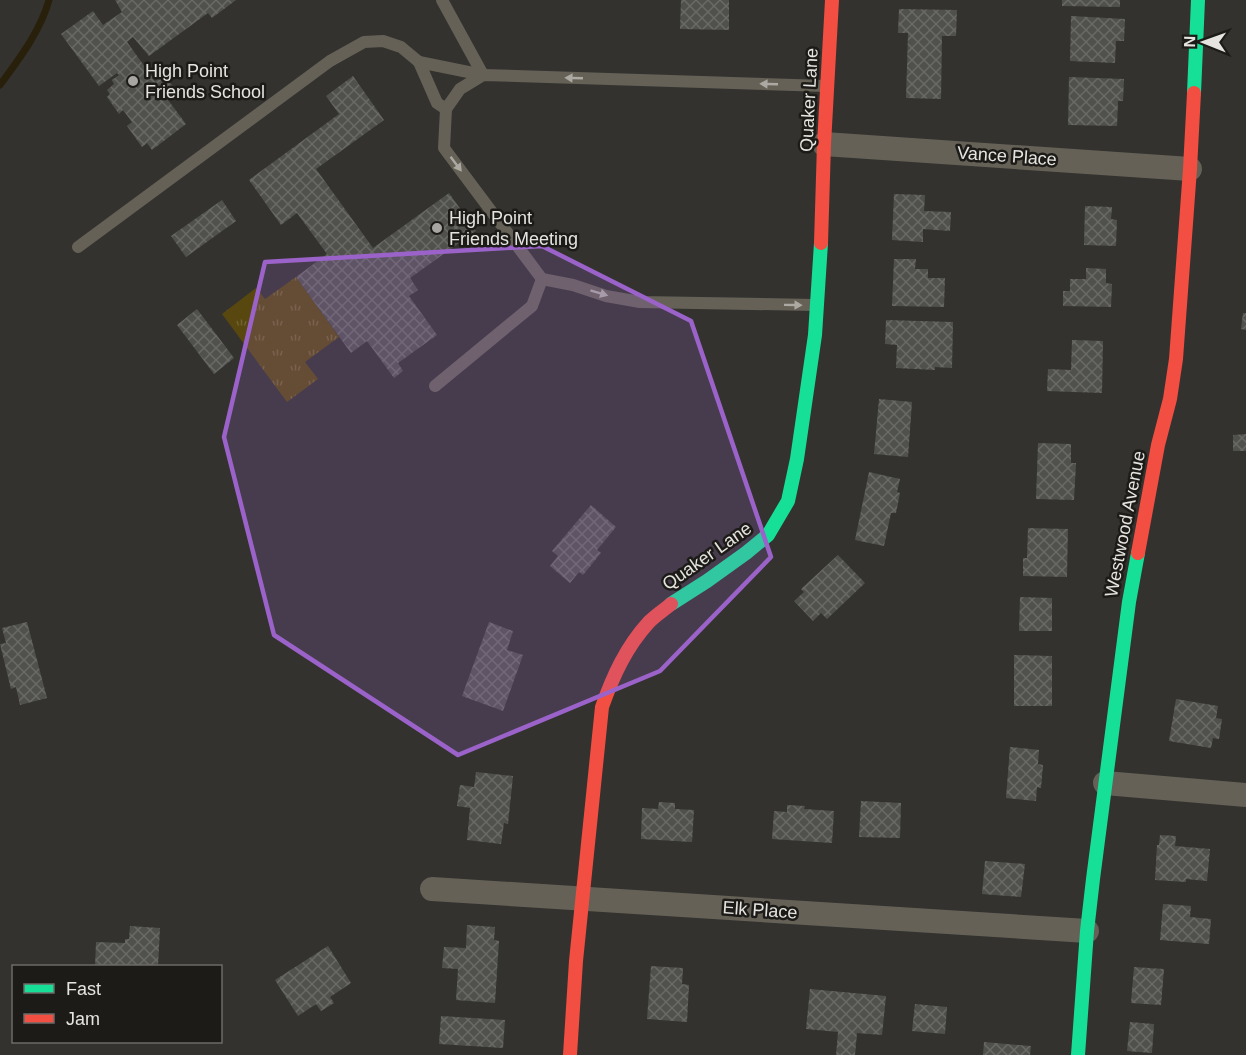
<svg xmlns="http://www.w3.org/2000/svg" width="1246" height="1055" font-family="Arial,sans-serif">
<defs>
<pattern id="park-tufts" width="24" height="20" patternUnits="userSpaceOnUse" patternTransform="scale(1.5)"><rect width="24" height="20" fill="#58470f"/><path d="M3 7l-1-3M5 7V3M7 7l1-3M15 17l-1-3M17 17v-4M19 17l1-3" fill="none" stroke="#706132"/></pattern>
<pattern id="building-cross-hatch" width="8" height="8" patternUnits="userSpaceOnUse" patternTransform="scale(1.5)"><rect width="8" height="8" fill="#50504d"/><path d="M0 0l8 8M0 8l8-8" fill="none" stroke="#696966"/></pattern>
</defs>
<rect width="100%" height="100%" fill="#33322f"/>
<polygon fill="url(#park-tufts)" points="296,277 339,337 305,362 318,379 287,402 222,314 256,288 265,299"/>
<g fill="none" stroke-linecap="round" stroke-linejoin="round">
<path stroke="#28200a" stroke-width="7" d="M0,85C19,59 40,32 49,0"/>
</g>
<g fill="url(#building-cross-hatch)">
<polygon points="115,0 236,0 212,18 208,13 149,56 133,37 127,42 155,81 164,74 178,93 168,100 186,124 152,150 147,143 142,147 127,126 132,122 123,110 119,114 107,97 110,94 107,90 114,84 112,80 119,75 117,73 99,86 61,34 93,11 103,25 122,12"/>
<polygon points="681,0 729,0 729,30 680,29"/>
<polygon points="1062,0 1120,0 1120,7 1062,6"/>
<polygon points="899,9 957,10 956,36 942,36 941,99 906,98 908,33 898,33"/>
<polygon points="1071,16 1125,19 1124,41 1116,41 1115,63 1070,61"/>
<polygon points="353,76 384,120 316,169 373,248 449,193 476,231 410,278 418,290 409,296 437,335 398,363 403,371 394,378 367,341 351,353 296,277 327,254 297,213 281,225 249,180 339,114 326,96"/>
<polygon points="1069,77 1124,79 1123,101 1118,101 1117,126 1068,125"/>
<polygon points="894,194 925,195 924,211 951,212 950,231 923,229 923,242 892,240"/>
<polygon points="222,200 236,221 186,257 171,236"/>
<polygon points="1085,206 1112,207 1111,219 1117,220 1116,246 1084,245"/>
<polygon points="894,259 916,259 915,269 928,269 928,278 945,278 944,307 892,306"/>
<polygon points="1086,268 1106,269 1106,283 1112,284 1111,307 1063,306 1063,291 1070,291 1070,279 1086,279"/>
<polygon points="197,309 234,358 214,374 177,325"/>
<polygon points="1243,313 1246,313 1246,330 1241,329"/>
<polygon points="886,320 953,322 952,368 935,367 935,370 896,368 897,345 885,344"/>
<polygon points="1072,340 1103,341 1102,393 1047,391 1048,369 1071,370"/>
<polygon points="879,399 912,402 908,457 874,454"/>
<polygon points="1246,434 1246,451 1233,451 1233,435"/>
<polygon points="1038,443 1071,444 1071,463 1076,463 1074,500 1036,499"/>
<polygon points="869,472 900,479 897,492 900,493 896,513 891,513 884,546 855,540"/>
<polygon points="591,505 616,527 597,550 601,553 583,575 579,572 570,583 550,566 558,556 552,551"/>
<polygon points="1028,528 1068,529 1067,577 1023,576 1023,558 1027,558"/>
<polygon points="838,555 865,583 827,619 821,613 813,621 794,601 804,592 801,589"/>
<polygon points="1020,597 1052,598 1052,631 1019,631"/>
<polygon points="27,622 47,698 20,705 16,687 11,689 0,644 6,643 2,628"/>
<polygon points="489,622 513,631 507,650 523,655 503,711 462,696"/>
<polygon points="1014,655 1052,656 1052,706 1014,706"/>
<polygon points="1176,699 1218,706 1216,718 1222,719 1219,739 1213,738 1211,748 1169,741"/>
<polygon points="1010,747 1039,750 1038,764 1043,765 1041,788 1037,787 1036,801 1006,798"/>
<polygon points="476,772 513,776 508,824 504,823 501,844 467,840 470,808 457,806 460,785 474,787"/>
<polygon points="861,801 901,803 900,838 859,837"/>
<polygon points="659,802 675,803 675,809 694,810 692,842 641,839 642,808 658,809"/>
<polygon points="787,805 805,806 804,809 834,811 832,843 772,839 774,811 787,812"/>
<polygon points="1160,835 1176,836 1175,846 1210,849 1207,881 1186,879 1186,882 1155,880 1157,845 1159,845"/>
<polygon points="985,861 1025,864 1021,897 982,894"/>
<polygon points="1163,904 1191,906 1190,917 1211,919 1209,944 1160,940"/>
<polygon points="467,925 495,927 494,940 499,941 495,1003 456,1000 458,969 442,968 444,947 466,948"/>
<polygon points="130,926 160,928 158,966 95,966 96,942 125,943 125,939 129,939"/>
<polygon points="328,946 351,983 330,997 334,1003 321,1011 316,1004 298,1016 275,980"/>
<polygon points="651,966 683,968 682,984 689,985 687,1022 647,1019"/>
<polygon points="1134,967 1164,969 1161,1005 1131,1003"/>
<polygon points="810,989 886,996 882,1035 857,1033 855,1055 836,1055 838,1032 806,1029"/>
<polygon points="915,1004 947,1007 945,1034 912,1031"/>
<polygon points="441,1016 505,1020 503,1048 439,1044"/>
<polygon points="1130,1022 1154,1024 1152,1053 1127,1051"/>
<polygon points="984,1042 1031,1046 1030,1055 983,1055"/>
</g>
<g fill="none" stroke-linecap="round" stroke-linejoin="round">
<g stroke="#656157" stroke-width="12">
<polyline points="442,0 483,75"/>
<polyline points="446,109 437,103 419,62 483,75"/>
<polyline points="78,247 330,61 364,42 383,41 401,47 419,62"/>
<polyline points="815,305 640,302 606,296 573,285 542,279 444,148 446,109 460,89 483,75 826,86"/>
<polyline points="435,386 532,306 542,279"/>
</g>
<g stroke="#656157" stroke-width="24">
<polyline points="824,144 1190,169"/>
<polyline points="1105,783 1246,795"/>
<polyline points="432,889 1087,931"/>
</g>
<g stroke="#16e098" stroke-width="14">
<polyline points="1194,93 1198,0"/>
<polyline points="671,604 707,581 746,553 768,535 788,501 797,459 815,335 821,243"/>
<polyline points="1078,1055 1087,931 1093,879 1129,602 1138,553"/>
</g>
<g stroke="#f24e42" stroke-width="14">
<polyline points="821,243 824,144 832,0"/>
<polyline points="1138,553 1158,445 1170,399 1176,359 1190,169 1194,93"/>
<path d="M570,1055L576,961L602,707C613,676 626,647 649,622C656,615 664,610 671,604"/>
</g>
</g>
<defs><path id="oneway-solid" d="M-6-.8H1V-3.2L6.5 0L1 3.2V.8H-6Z" transform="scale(1.5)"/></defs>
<g fill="#aba9a2">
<use href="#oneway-solid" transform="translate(574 78) rotate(-178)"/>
<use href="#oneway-solid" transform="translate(769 84) rotate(-178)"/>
<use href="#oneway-solid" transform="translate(456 164) rotate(53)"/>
<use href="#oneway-solid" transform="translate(599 293) rotate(17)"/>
<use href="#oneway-solid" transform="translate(793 305) rotate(1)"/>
</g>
<path fill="#9b63c9" fill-opacity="0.2" stroke="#9b63c9" stroke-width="4.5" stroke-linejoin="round" d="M542,246L691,321L771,557L660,671L458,755L274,635L224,437L265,262Z"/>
<g fill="#a7a6a2" stroke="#1c1b18" stroke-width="2">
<circle cx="133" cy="81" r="6"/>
<circle cx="437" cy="228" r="6"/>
</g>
<g text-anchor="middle" stroke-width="5" stroke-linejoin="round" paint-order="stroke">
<g font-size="18" fill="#e5e4e0" stroke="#1c1b18" text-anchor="start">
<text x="145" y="77">High Point<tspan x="145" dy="21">Friends School</tspan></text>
<text x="449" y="224">High Point<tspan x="449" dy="21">Friends Meeting</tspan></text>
</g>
<g font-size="18" fill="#e5e4e0" stroke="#1c1b18">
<text transform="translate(809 100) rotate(-87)" y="6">Quaker Lane</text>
<text transform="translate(1007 156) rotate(4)" y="6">Vance Place</text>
<text transform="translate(1125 524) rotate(-79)" y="6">Westwood Avenue</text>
<text transform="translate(707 556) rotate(-35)" y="6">Quaker Lane</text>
<text transform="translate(760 910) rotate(4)" y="6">Elk Place</text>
</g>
</g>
<rect x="12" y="965" width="210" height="78" fill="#1c1b18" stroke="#6c6b68" stroke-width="1.5"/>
<rect x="24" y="984" width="30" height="9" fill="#16e098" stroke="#6c6b68" stroke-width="1.5"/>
<text x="66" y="995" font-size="18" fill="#e5e4e0">Fast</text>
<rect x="24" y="1014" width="30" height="9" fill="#f24e42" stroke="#6c6b68" stroke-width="1.5"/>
<text x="66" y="1025" font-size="18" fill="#e5e4e0">Jam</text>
<g transform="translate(1204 42) rotate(271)" stroke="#1c1b18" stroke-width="4.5" paint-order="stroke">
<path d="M0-4.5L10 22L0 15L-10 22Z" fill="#e5e4e0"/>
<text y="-9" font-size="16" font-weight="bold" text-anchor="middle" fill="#e5e4e0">N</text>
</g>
</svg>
